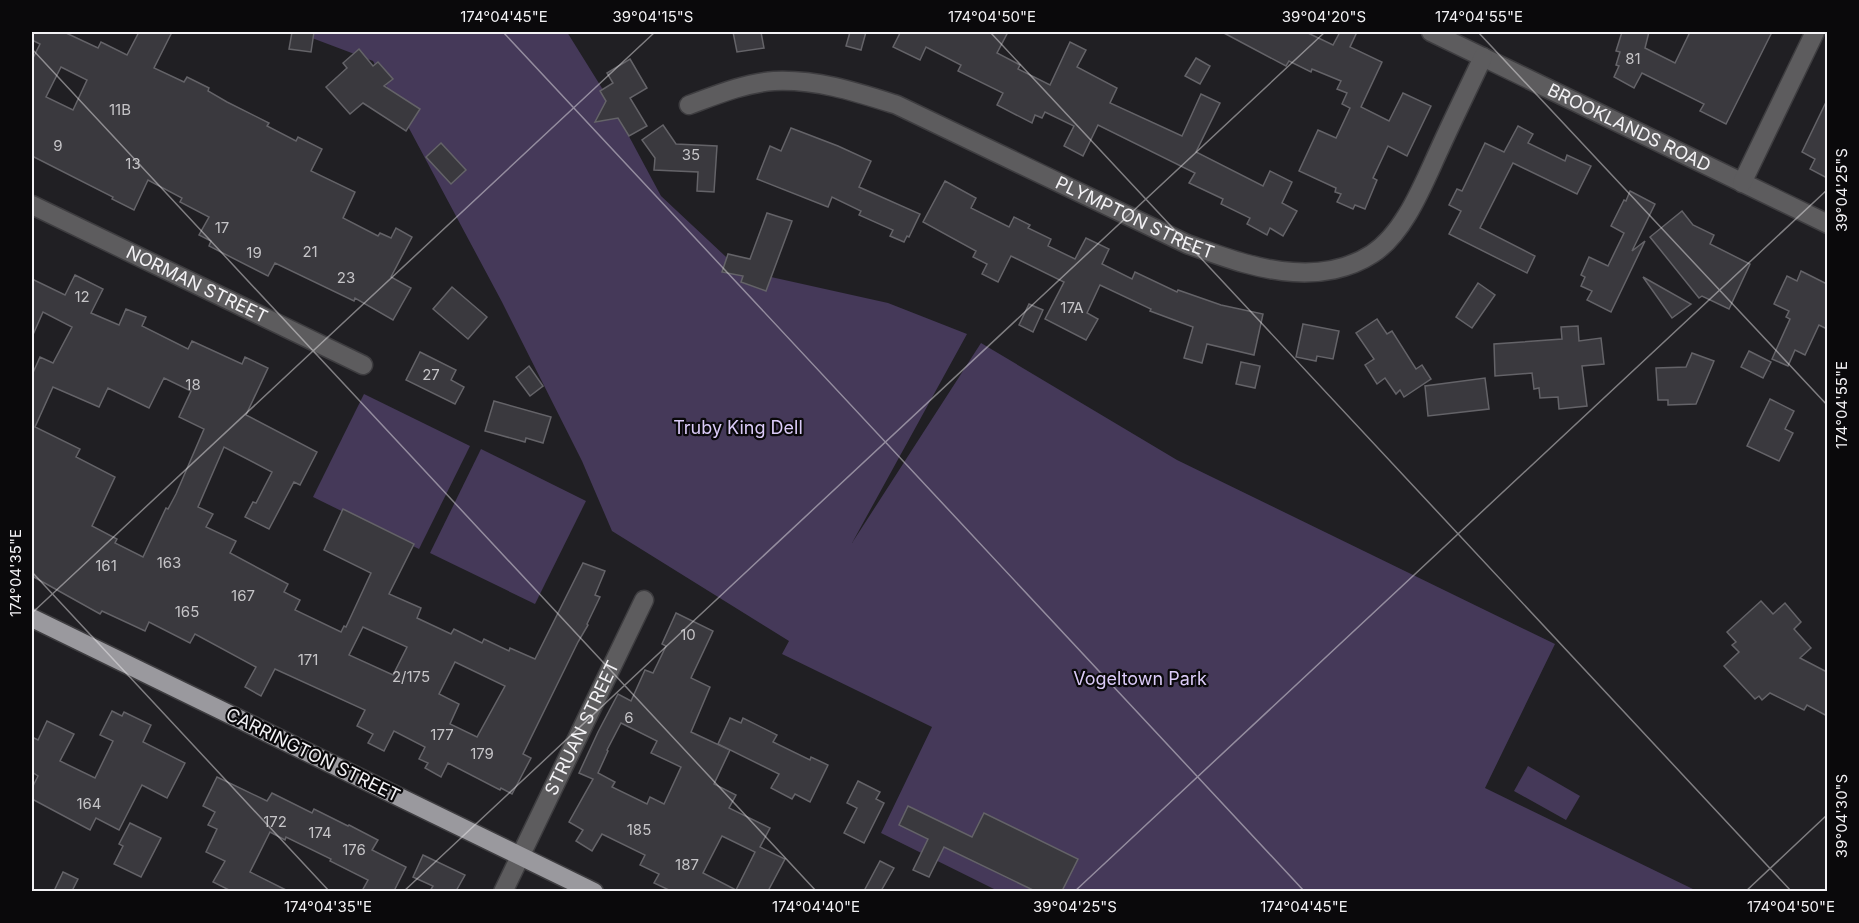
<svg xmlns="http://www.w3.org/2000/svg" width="1859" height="923" font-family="Inter,sans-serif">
<rect width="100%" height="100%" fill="#201f23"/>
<g fill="#453959">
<polygon points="296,32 567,32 610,101 661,196 740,270 888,303 967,334 852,543 981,343 1177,460 1555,644 1485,788 1697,891 998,891 881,833 932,727 782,654 789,641 612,531 582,461 502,302 373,61"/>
<polygon points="364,394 470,446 419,549 313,497"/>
<polygon points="481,449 586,501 535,604 430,553"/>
<polygon points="1528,766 1580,796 1566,820 1514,791"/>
</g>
<g fill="#3a393e" stroke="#646368" stroke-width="1.5" fill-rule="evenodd">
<path d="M32,32H64L98,48L101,42L127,55L139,32H172L154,68L184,82L187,77L209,88L208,91L227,102L269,123L267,126L296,141L298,137L322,149L311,171L355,192L343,218L378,236L380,233L391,238L396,228L412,237L391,277L411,288L393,320L355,298L354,301L275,263L268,276L209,246L211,241L199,235L209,217L180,202L182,198L148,180L134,210L112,199L113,197L32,156V60L40,44L32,40ZM61,67L87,80L73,110L46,97Z"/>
<polygon points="292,32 314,32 311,52 289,49"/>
<polygon points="733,32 761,32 764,48 737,52"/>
<polygon points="850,32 866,32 861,50 846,46"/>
<polygon points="897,32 1008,32 997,53 1020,65 1018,69 1050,85 1070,42 1086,50 1077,67 1117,88 1110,103 1182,136 1201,94 1220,103 1196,152 1263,186 1270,171 1292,182 1282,203 1297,211 1283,236 1270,228 1267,235 1247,224 1250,218 1221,204 1223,199 1189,183 1195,173 1098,125 1083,156 1064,146 1074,126 1045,112 1042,118 1035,115 1032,123 997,105 1003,93 958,71 961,65 926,47 920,60 893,47 900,33"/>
<polygon points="1222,32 1306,32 1333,45 1340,32 1357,32 1350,47 1382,62 1361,107 1389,121 1403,93 1431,106 1407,156 1388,146 1373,178 1377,180 1365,209 1355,205 1353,209 1337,202 1341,194 1335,192 1336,188 1299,171 1318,130 1336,138 1350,108 1342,104 1347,93 1337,89 1341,81 1312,69 1311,72 1289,61 1286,66"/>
<polygon points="1622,32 1649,32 1645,48 1675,63 1690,32 1772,32 1726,124 1700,111 1704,104 1642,73 1634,88 1614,77 1619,66 1616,65 1620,52 1616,51"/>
<polygon points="359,49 373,66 378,62 393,79 384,86 420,109 406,131 363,103 350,114 326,87 347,68 343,63"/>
<polygon points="1196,58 1210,66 1200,84 1185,76"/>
<polygon points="630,59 647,88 630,98 647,126 629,136 618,118 595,122 606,101 600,91 613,83 607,73"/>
<polygon points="1827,100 1827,178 1810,169 1815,159 1802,152"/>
<polygon points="663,125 676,144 717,146 714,192 697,191 698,172 654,170 655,158 642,140"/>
<polygon points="1518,126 1533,134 1528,143 1565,161 1567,155 1591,166 1577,194 1513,163 1480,228 1535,256 1527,273 1449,234 1461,211 1449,205 1457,189 1462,191 1485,143 1504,152"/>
<polygon points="791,128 838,146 871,161 859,187 920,214 909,237 907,236 904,242 890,236 893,230 859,215 861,211 832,197 828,207 757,179 770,146 781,151"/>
<polygon points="441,143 466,170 451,184 426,157"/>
<polygon points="945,181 976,198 971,208 1009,227 1014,217 1030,225 1028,228 1051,239 1048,246 1075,259 1086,238 1109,249 1102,264 1132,279 1135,272 1177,292 1178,290 1221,305 1263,314 1254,355 1207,344 1202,363 1184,358 1193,327 1150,311 1151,309 1100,285 1087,313 1098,319 1086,340 1045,319 1064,282 1011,256 998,282 982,274 987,264 973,257 976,251 923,222"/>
<polygon points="1630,191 1655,204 1632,251 1645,241 1611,312 1587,300 1592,291 1581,286 1585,277 1581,275 1589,257 1608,266 1624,233 1611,226 1624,200 1626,201"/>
<polygon points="1682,211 1693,225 1714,235 1710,244 1750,264 1729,309 1702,296 1699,298 1650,237"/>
<polygon points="767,213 792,221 766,291 741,282 743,276 722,272 728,254 750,259"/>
<polygon points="1801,271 1827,284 1827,329 1819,325 1805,355 1795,350 1788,366 1772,359 1790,319 1786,317 1789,311 1774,304 1787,276 1797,281"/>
<path d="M75,275L103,289L91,313L119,325L126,309L146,317L142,326L188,349L192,341L242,364L245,357L268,368L246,415L317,452L300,485L294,482L269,529L245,517L253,502L256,503L272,472L224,447L198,507L213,514L206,527L236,541L230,553L288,584L284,592L300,600L295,610L341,632L344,626L346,627L371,573L324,550L343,509L414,544L389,594L421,608L417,618L451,634L454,629L482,643L484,639L509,651L510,648L535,659L583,563L605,571L595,595L600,597L587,624L588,625L578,642L523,754L531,758L512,794L501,788L500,790L448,763L441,777L425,768L428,763L419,759L425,747L394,731L384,751L368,743L373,734L357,726L365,710L275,669L261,696L245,687L256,667L195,634L190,643L149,622L145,631L102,611L100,614L32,576V375L40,357L53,363L72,327L43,312L32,337V279L65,295ZM164,378L191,391L179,417L204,429L176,494L168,509L166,508L143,557L115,543L117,539L92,526L115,477L76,457L80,449L35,427L53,387L99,407L108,388L149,408ZM363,627L407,647L393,675L349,655ZM455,662L505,686L477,737L450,724L459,704L439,694Z"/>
<polygon points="1643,277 1691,304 1672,318"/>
<polygon points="1478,283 1495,295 1472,328 1456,317"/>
<polygon points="452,287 487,317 468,339 433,309"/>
<polygon points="1029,304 1043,310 1033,332 1019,325"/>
<polygon points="1377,319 1387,334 1392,331 1416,369 1422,365 1431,379 1404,397 1400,390 1396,394 1385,378 1377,384 1365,365 1374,359 1356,333"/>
<polygon points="1303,324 1339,331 1333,359 1317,356 1316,361 1296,357"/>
<polygon points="1578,326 1579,341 1601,338 1604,364 1582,366 1587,406 1559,409 1558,397 1540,398 1539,388 1534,389 1532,373 1495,376 1494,344 1562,339 1561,327"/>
<polygon points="1749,351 1771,362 1763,378 1741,367"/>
<polygon points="420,352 456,370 451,380 464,387 455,404 406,380"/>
<polygon points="1692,353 1714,361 1696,404 1668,405 1668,400 1658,400 1656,368 1686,367"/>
<polygon points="1241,362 1260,366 1255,388 1236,384"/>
<polygon points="529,366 543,386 530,396 516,377"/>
<polygon points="1485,378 1489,409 1428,416 1425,386"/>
<polygon points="1770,399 1794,411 1785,429 1793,433 1779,461 1747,446"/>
<polygon points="494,401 551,417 543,443 526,438 525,442 485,431"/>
<polygon points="1761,601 1773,614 1785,603 1801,622 1794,629 1811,648 1800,658 1827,672 1827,716 1807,705 1804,710 1770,693 1762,700 1759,696 1755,699 1724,666 1739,652 1732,645 1736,642 1727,632"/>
<path d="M676,613L713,631L691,678L710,687L691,732L730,750L714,784L736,795L729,808L770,828L760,847L785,859L768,891H671L654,883L659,874L640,865L645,855L602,834L592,851L576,841L583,830L569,822L593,779L579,773L598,732L618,694L631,701L645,670L653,673L666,646L662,644ZM621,723L657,741L651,753L681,767L664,804L650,797L647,804L612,787L615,782L598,773L608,751L607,750ZM722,836L755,852L736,890L703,873Z"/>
<polygon points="112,711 122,716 124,712 151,725 143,742 185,763 167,798 142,785 119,830 96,818 90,830 32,799 32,788 38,776 32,772 32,737 38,740 47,721 74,734 60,761 95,778 113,741 100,735"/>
<polygon points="730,718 741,723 743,718 777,735 773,742 810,760 811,757 828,765 810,802 795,794 792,799 771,788 779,774 718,744"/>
<polygon points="217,777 267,801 272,793 312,813 314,809 348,826 349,825 378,840 372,850 406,867 394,891 362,891 368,880 330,861 331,859 286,837 285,840 270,832 250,872 288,891 231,891 213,882 225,861 206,852 217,829 208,825 215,812 203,806"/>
<polygon points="858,781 880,792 876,799 884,803 864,843 844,833 857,808 847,803"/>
<polygon points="908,806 972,837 984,813 1078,859 1062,891 1035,891 944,847 929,877 913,870 928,839 899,825"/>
<polygon points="130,823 161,838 141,877 114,864 123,846 119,844"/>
<polygon points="423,855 465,875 456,891 430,891 433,886 413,877"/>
<polygon points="880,861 894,868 881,891 864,891"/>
<polygon points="63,872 78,879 72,891 54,891"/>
</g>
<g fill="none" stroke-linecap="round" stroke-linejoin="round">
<g stroke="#3e3d40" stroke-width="21">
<g id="minor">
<path id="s1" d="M1431,32L1828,224"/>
<path id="s2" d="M689,105C716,95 745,83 774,81C817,79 856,92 897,105L1187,244C1221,256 1257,270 1293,272C1320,274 1349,269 1372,254C1405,233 1424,182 1440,148C1454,117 1469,87 1483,57"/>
<polyline points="1742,183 1815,32"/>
<path id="s3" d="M32,205L363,365"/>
<path id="s4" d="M503,892L644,600"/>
</g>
</g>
<g stroke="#3e3d40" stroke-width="21">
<polyline id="major" points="32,618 594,892"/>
</g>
<use href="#minor" stroke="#5d5c5e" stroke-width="18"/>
<use href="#major" stroke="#9a999e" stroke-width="18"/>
</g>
<path fill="none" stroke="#f3f2f5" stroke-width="1.5" stroke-opacity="0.45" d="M503,32L1305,892M990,32L1792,892M1478,32L1828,406M32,49L817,892M32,572L330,892M32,613L655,32M403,892L1325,32M1074,892L1828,189M1745,892L1828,814"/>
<g text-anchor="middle" stroke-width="4.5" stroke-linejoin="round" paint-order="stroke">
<g font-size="15" fill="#c5c4c7">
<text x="1633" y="64">81</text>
<text x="120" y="115">11B</text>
<text x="58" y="151">9</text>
<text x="691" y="160">35</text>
<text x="133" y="169">13</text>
<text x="222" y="233">17</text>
<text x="310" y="257">21</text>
<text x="254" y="258">19</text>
<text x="346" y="283">23</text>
<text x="82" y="302">12</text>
<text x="1072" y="313">17A</text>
<text x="431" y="380">27</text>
<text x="193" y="390">18</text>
<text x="169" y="568">163</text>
<text x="106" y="571">161</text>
<text x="243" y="601">167</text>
<text x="187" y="617">165</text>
<text x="688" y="640">10</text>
<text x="308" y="665">171</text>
<text x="411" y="682">2/175</text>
<text x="629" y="723">6</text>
<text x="442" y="740">177</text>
<text x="482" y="759">179</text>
<text x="89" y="809">164</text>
<text x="275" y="827">172</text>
<text x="639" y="835">185</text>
<text x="320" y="838">174</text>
<text x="354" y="855">176</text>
<text x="687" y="870">187</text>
</g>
<g font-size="18" fill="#f3f2f5" stroke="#0a090b">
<text dy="6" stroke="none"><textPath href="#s1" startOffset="220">BROOKLANDS ROAD</textPath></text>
<text dy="6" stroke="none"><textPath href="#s2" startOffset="478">PLYMPTON STREET</textPath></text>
<text dy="6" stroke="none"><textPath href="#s3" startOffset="183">NORMAN STREET</textPath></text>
<text dy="6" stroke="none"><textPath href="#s4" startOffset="182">STRUAN STREET</textPath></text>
<text transform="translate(313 755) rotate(26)" y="6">CARRINGTON STREET</text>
</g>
<g font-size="18" fill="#dbcbf8" stroke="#0a090b">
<text x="738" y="434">Truby King Dell</text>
<text x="1140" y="685">Vogeltown Park</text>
</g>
</g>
<rect width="1859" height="923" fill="none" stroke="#0a090b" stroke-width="66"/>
<rect x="33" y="33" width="1793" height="857" fill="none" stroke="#f3f2f5" stroke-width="2"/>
<g font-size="15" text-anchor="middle" fill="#f3f2f5">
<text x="504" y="22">174°04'45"E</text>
<text x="653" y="22">39°04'15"S</text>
<text x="992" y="22">174°04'50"E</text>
<text x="1324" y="22">39°04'20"S</text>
<text x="1479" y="22">174°04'55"E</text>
<text transform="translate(1842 190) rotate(-90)" y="5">39°04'25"S</text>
<text transform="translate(1842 405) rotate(-90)" y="5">174°04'55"E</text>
<text transform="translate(16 573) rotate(-90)" y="5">174°04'35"E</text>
<text transform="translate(1842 816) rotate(-90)" y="5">39°04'30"S</text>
<text x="328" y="912">174°04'35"E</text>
<text x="816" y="912">174°04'40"E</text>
<text x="1075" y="912">39°04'25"S</text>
<text x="1304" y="912">174°04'45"E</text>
<text x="1791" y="912">174°04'50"E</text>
</g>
</svg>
